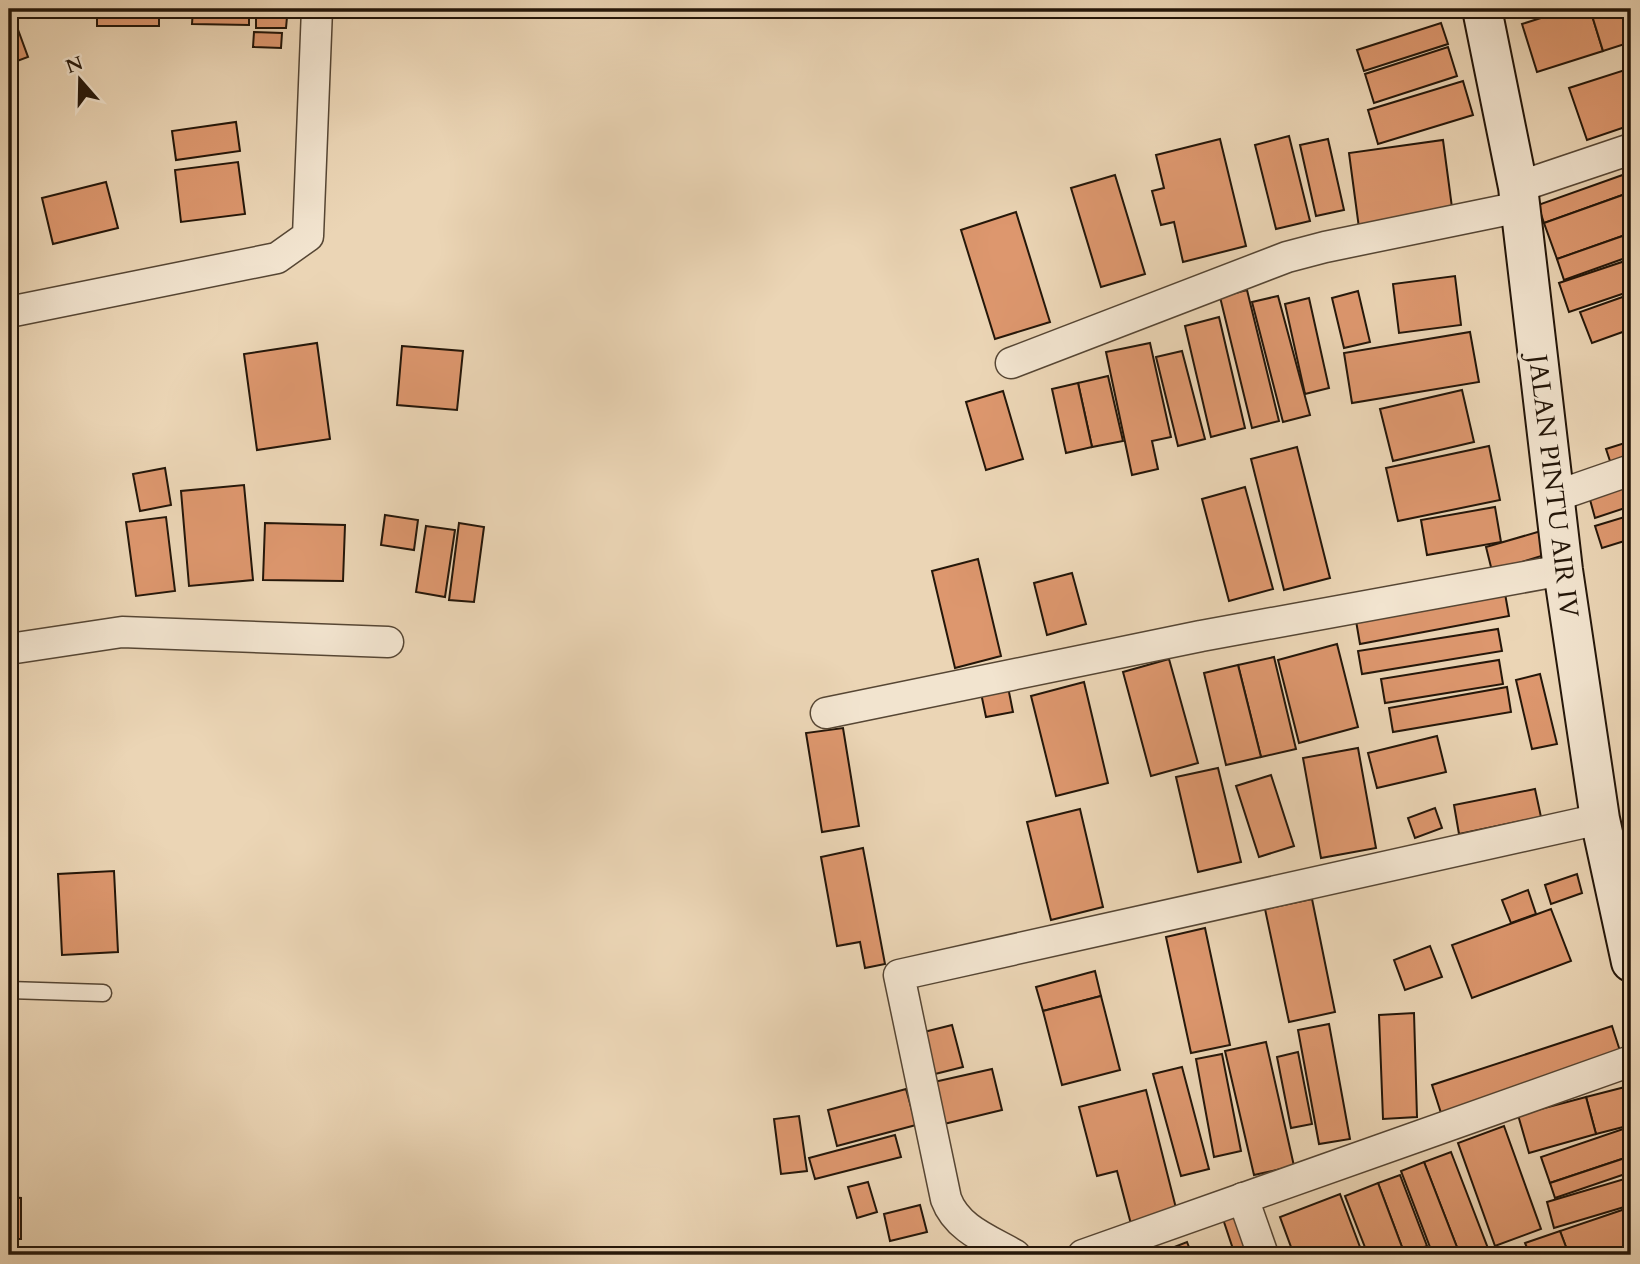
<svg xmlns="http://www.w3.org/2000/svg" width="1640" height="1264" font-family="Cardo,serif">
<rect width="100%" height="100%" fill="#ebd5b5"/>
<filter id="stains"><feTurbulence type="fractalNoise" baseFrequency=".00286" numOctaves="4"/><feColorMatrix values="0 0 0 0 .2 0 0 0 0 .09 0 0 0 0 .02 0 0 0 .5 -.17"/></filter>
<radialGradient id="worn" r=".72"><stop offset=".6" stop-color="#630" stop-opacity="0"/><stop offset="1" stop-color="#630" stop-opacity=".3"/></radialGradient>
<g fill="#dd976e" stroke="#241609" stroke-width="2">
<rect x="97" y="9" width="62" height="17"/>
<polygon points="193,9 249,9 249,25 192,24"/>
<polygon points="254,9 288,9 288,14 254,13"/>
<polygon points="1569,9 1590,9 1603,51 1537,72 1522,24"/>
<polygon points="1590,9 1631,9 1631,42 1603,51"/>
<polygon points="13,16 28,57 9,64 9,18"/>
<polygon points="256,16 287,17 286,28 256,28"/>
<polygon points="1441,23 1448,44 1364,71 1357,50"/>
<polygon points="254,32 282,33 281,48 253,47"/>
<polygon points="1448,47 1457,76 1374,103 1365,74"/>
<polygon points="1631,68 1631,125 1587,140 1569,88"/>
<polygon points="1463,81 1473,115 1378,144 1368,110"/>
<polygon points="236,122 240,151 176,160 172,131"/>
<polygon points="1289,136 1310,221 1276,229 1255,145"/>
<polygon points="1220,139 1246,246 1183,262 1174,222 1161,225 1152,191 1164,188 1156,155"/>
<polygon points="1328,139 1344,210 1316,216 1300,145"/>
<polygon points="1443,140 1453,215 1359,228 1349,153"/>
<polygon points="238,162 245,214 181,222 175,170"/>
<polygon points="1631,172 1631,192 1544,223 1538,205"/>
<polygon points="1115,175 1145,274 1101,287 1071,188"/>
<polygon points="106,182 118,228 53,244 42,198"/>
<polygon points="1631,192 1631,233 1557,259 1544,223"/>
<polygon points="1016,212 1050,322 995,339 961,230"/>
<polygon points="1631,233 1631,256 1564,280 1557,259"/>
<polygon points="1631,259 1631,291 1569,312 1559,283"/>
<polygon points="1455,276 1461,325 1399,333 1393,284"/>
<polygon points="1247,290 1279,421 1252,428 1220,297"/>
<polygon points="1358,291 1370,342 1344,348 1332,298"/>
<polygon points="1631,294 1631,329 1592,343 1580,312"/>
<polygon points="1278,296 1310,415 1283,422 1252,302"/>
<polygon points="1309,298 1329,388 1305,394 1285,304"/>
<polygon points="1219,317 1245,428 1211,437 1185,326"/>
<polygon points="1470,332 1479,382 1352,403 1344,353"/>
<polygon points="317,343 330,439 257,450 244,354"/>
<polygon points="1150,343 1171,437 1152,441 1158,469 1132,475 1106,352"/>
<polygon points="402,346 463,351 457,410 397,405"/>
<polygon points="1182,351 1205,439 1178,446 1156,357"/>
<polygon points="1108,376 1123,441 1092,447 1078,383"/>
<polygon points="1078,383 1092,447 1066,453 1052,389"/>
<polygon points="1462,390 1474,442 1393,461 1380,409"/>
<polygon points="1003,391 1023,459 986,470 966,402"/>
<polygon points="1631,441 1631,467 1614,473 1606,449"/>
<polygon points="1489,446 1500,500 1398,521 1386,468"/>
<polygon points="1297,447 1330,578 1284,590 1251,459"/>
<polygon points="165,468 171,505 140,511 133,474"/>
<polygon points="1627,484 1631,497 1631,506 1595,518 1589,496"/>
<polygon points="244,485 253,580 189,586 181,491"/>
<polygon points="1245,487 1273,589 1229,601 1202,499"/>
<polygon points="1495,507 1501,542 1427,555 1421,520"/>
<polygon points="385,515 418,520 414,550 381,545"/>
<polygon points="1631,515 1631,539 1602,548 1595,526"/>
<polygon points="166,517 175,591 136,596 126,522"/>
<polygon points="265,523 345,525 343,581 263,580"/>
<polygon points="459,523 484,527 474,602 449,600"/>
<polygon points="426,526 455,530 445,597 416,592"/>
<polygon points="1541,531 1548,554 1492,571 1486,547"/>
<polygon points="978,559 1001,656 955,668 932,571"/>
<polygon points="1072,573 1086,624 1047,635 1034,583"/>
<polygon points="1504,588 1509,616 1360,644 1355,615"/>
<polygon points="1498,629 1502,651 1362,674 1358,651"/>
<polygon points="1337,644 1358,727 1299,743 1278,660"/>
<polygon points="1274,657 1296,749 1261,757 1238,665"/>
<polygon points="1169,659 1198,763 1151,776 1123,672"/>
<polygon points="1499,660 1503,684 1385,703 1381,679"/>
<polygon points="1238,665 1261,757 1226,765 1204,673"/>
<polygon points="1540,674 1557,744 1532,749 1516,680"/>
<polygon points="1084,682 1108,783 1056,796 1031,696"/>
<polygon points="1008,687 1013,712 986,717 981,693"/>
<polygon points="1507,687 1511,712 1393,732 1389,708"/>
<polygon points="843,728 859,826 822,832 806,733"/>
<polygon points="1437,736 1446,772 1377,788 1368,753"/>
<polygon points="1358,748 1376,848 1321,858 1303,758"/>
<polygon points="1218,768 1241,862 1198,872 1176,777"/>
<polygon points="1271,775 1294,846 1259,857 1236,786"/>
<polygon points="1535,789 1541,817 1459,834 1454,805"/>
<polygon points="1435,808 1442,828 1415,838 1408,818"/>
<polygon points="1080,809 1103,907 1051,920 1027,822"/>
<polygon points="863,848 885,964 865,968 860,942 837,946 821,857"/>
<polygon points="114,871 118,952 62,955 58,874"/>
<polygon points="1577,874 1582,893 1551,904 1545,885"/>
<polygon points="1528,890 1536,914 1511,923 1502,900"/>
<polygon points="1312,899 1335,1012 1289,1022 1265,909"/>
<polygon points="1551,909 1571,961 1472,998 1452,945"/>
<polygon points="1205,928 1230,1045 1191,1053 1166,937"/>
<polygon points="1430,946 1442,977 1405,990 1394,960"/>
<polygon points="1095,971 1101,996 1043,1011 1036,987"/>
<polygon points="1101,996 1120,1070 1062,1085 1043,1011"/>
<polygon points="1414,1013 1417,1117 1383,1119 1379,1015"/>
<polygon points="1329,1024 1350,1139 1319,1144 1298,1030"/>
<polygon points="952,1025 963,1067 935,1074 924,1032"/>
<polygon points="1612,1026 1621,1054 1441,1113 1432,1085"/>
<polygon points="1266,1042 1294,1166 1254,1175 1225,1051"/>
<polygon points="1298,1052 1312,1124 1291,1128 1277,1057"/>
<polygon points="1222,1054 1241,1151 1214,1157 1196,1059"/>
<polygon points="1182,1067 1209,1169 1181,1176 1153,1074"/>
<polygon points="992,1069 1002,1110 944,1124 934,1082"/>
<polygon points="1625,1087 1631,1112 1631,1125 1596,1134 1586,1097"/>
<polygon points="906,1089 916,1125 837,1146 828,1110"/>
<polygon points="1146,1090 1177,1212 1131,1224 1117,1171 1097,1176 1079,1107"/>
<polygon points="1586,1097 1596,1134 1529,1153 1518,1115"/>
<polygon points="799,1116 807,1171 781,1174 774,1119"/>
<polygon points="1504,1126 1541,1229 1495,1246 1458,1143"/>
<polygon points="1626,1128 1631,1142 1631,1156 1550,1183 1541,1157"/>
<polygon points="895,1135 901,1157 815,1179 809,1158"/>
<polygon points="1451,1152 1489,1251 1478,1255 1460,1255 1424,1162"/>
<polygon points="1631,1156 1631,1172 1555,1198 1550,1183"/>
<polygon points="1424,1162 1460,1255 1433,1255 1401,1171"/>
<polygon points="1400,1175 1427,1246 1405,1255 1378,1183"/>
<polygon points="1631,1177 1631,1205 1554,1228 1547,1202"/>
<polygon points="868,1182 877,1212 857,1218 848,1187"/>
<polygon points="1378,1183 1405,1255 1368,1255 1345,1196"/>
<polygon points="1340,1194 1363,1255 1294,1255 1280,1217"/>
<polygon points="9,1197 21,1198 21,1239 9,1239"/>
<polygon points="920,1205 927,1232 890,1241 884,1214"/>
<polygon points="1631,1207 1631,1255 1569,1255 1560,1231"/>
<polygon points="1242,1214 1256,1255 1235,1255 1223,1219"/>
<polygon points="1560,1231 1569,1255 1530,1255 1525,1243"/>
<polygon points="1187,1242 1192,1255 1154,1255"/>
</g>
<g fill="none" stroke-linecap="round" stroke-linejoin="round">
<g stroke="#564634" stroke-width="19">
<polyline id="service" points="9,990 103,993"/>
</g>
<g stroke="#564634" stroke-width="33">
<g id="minor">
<polyline points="1518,187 1631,149"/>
<polyline points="9,312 277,258 308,236 317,9"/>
<polyline points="1011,363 1287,257 1325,247 1520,207"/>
<polyline points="1556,496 1631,470"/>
<polyline points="9,649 122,632 388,642"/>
<polyline points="826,713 1201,636 1563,570"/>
<polyline points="1243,1198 1263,1255"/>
<path d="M1015,1255C989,1240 957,1229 946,1199L899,975L1600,819"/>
<polyline points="1083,1255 1631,1061"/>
</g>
</g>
<g stroke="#241609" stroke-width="42">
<polyline id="secondary" points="1482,9 1518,187 1563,570 1600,819 1631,962"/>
</g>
<use href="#service" stroke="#f2e4cf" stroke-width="16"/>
<use href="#minor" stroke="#f2e4cf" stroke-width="30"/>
<use href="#secondary" stroke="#f2e4cf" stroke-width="38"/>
</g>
<g text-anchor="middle" stroke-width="7" stroke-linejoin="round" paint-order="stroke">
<g font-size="26" fill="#241609" stroke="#f2e4cf">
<text transform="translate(1554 486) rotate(83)" y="9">JALAN PINTU AIR IV</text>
</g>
</g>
<rect width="1640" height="1264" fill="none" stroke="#ebd5b5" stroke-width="35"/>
<rect x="10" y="10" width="1619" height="1243" fill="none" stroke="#241609" stroke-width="3.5"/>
<rect x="18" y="18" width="1605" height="1229" fill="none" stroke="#241609" stroke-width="2"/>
<g transform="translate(80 80) rotate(340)" stroke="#f2e4cf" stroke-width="5" paint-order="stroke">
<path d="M0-5L12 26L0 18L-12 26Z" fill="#241609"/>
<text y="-10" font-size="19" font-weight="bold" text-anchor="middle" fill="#241609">N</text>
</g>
<rect width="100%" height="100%" filter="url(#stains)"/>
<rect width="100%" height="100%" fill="url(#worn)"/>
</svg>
